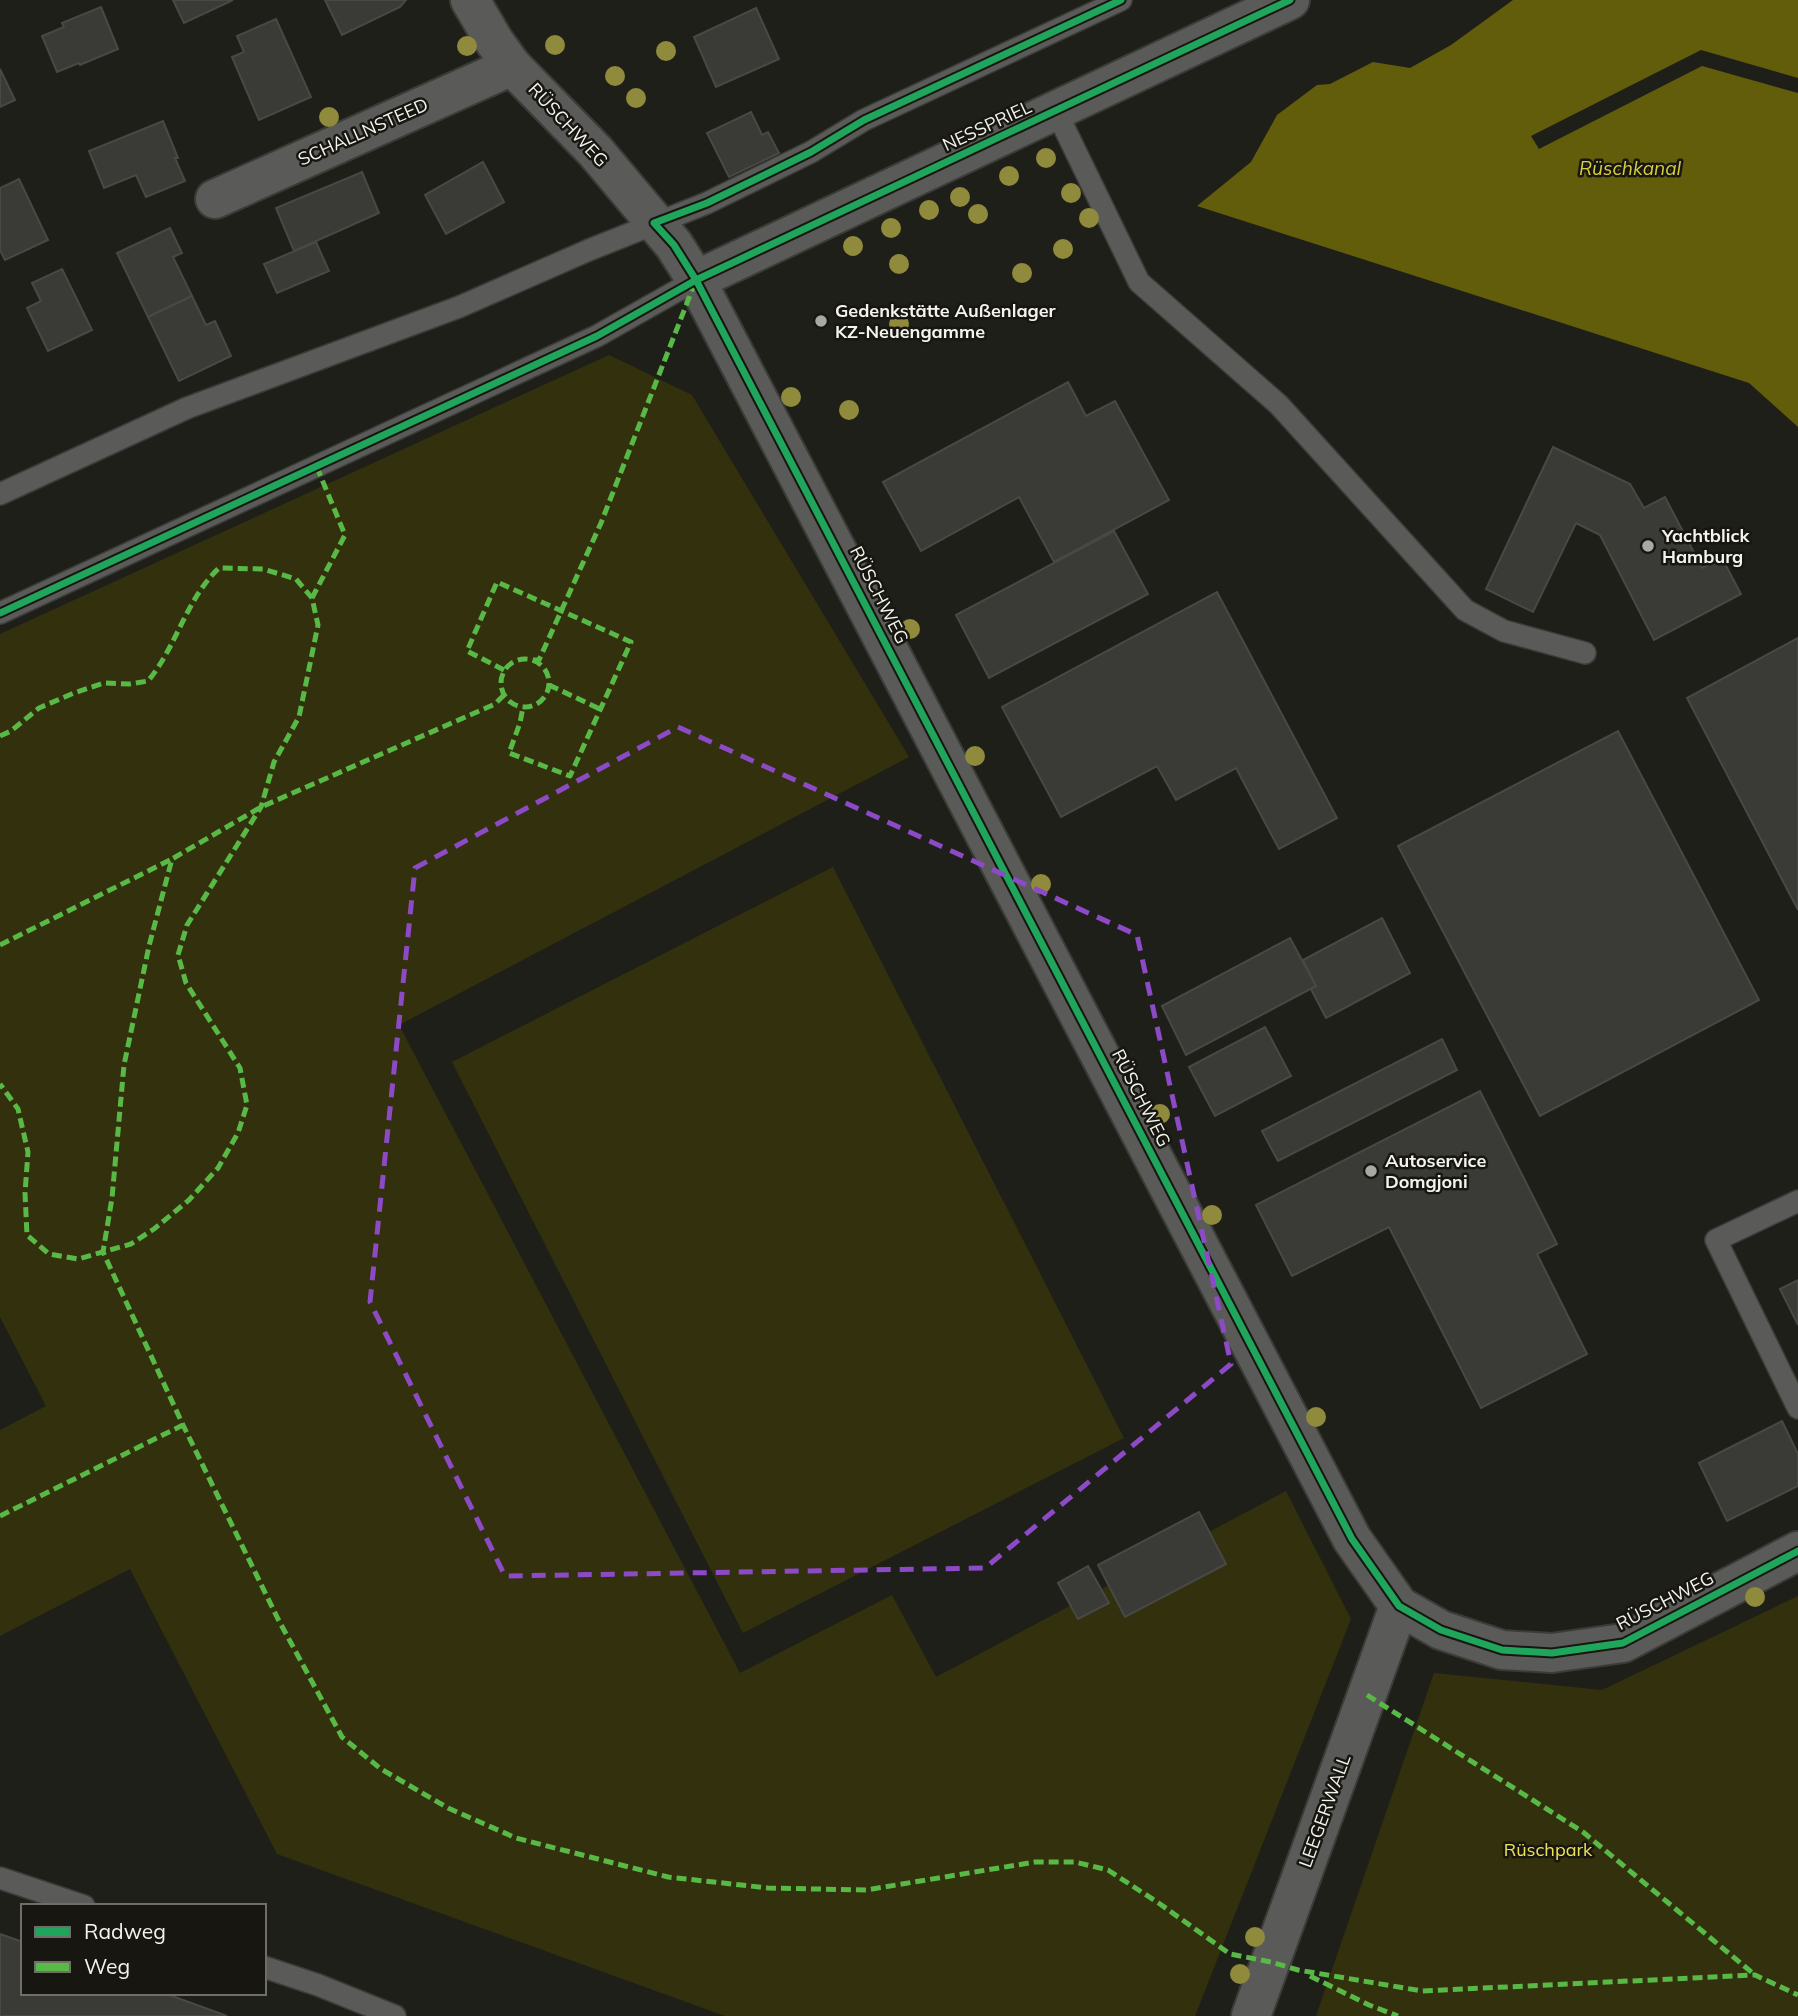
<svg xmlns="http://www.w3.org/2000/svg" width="1798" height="2016" font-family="Mulish,sans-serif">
<rect width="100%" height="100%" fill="#1f1f1a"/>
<g fill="#33300d">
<polygon points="609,355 692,395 909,757 399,1025 740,1673 892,1595 936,1677 1286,1491 1351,1619 1195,2016 725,2016 277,1854 130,1569 0,1636 0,1430 46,1406 0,1317 0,634"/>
<polygon points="833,867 1124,1438 743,1633 452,1062"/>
<polygon points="1798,1596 1798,2016 1316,2016 1434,1673 1602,1690"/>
</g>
<polygon fill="#625d0a" points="1513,0 1798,0 1798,427 1749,383 1197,206 1251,162 1277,115 1317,85 1330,84 1373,62 1410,68 1451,45"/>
<polygon fill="#1f1f1a" points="1701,50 1798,78 1798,93 1702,66 1539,149 1531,136"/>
<g fill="#3a3a36" stroke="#484845" stroke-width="2">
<polygon points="173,0 233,0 184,23"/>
<polygon points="325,0 406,0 400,7 342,35"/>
<polygon points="101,7 118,49 80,65 79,63 57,72 42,36 64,27 62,23"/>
<polygon points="756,8 779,59 716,87 694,37"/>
<polygon points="276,19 311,97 259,120 232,57 244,52 237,36"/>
<polygon points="0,69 15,100 0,107"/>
<polygon points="751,112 762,135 768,132 779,153 729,177 707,133"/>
<polygon points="163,121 178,158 175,158 185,181 146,197 136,175 104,188 89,151"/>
<polygon points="483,162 504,202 446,234 425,195"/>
<polygon points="362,172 379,213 294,251 276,208"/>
<polygon points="19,179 48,240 5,260 0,250 0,188"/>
<polygon points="170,228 182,253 173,257 192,296 148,317 117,253"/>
<polygon points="316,242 329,271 277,293 264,264"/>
<polygon points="62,269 92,330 48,351 27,308 41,301 32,283"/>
<polygon points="192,296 206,325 215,321 231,356 179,381 148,317"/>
<polygon points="1068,382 1086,416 1115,401 1169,500 1054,562 1019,497 921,551 883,482"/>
<polygon points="1553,447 1630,484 1644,508 1665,497 1702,568 1722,558 1741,594 1654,640 1600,535 1576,523 1533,612 1486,589"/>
<polygon points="1114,531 1148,594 989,678 956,615"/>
<polygon points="1217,592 1337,818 1279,849 1236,768 1176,800 1157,766 1061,817 1002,707"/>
<polygon points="1798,638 1798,910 1687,698"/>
<polygon points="1618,731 1759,1000 1540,1116 1398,846"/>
<polygon points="1382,918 1410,973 1326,1018 1311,989 1316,986 1303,960"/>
<polygon points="1290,938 1316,986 1186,1055 1162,1006"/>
<polygon points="1265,1027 1291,1076 1215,1116 1189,1067"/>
<polygon points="1442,1039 1457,1070 1278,1161 1262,1131"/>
<polygon points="1480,1091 1557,1244 1537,1254 1587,1354 1481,1408 1389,1227 1292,1276 1256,1205"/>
<polygon points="1798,1280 1798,1325 1780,1289"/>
<polygon points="1782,1421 1798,1454 1798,1486 1727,1521 1699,1463"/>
<polygon points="1199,1512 1226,1564 1125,1617 1098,1565"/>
<polygon points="1088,1566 1109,1603 1078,1619 1058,1583"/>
<polygon points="0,1934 23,1942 23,1993 164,1993 227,2016 0,2016"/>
</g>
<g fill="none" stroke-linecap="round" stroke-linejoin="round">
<g stroke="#3b3b38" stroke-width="24">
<g id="lane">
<polyline points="1056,111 1139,282 1279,405 1465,610 1504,631 1585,653"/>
<polyline points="0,494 187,408 459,307 589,250 707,203 811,152 864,120 1121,0"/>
<polyline points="0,613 597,336 696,280"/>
<polyline points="1798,1201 1716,1240 1798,1408"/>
<polyline points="0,1878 84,1906"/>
<polyline points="264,1967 318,1985 395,2016"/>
</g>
</g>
<g stroke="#3b3b38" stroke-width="42">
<g id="street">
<polyline points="470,0 494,41 512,66 595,151 674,245 696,280 1352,1539 1399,1606 1441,1630 1502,1650 1552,1653 1623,1643 1798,1551"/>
<polyline points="215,199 512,66"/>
<polyline points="696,280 1290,0"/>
<polyline points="1251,2016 1399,1606"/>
</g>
</g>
<use href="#lane" stroke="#5a5a58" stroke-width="21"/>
<use href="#street" stroke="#5a5a58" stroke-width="38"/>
<g stroke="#58b947" stroke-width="5" stroke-dasharray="10 5" stroke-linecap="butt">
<polyline points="312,598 345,535 316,465"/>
<circle cx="525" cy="683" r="24"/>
<polyline points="533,660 539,660 601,523 696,280"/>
<polyline points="504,670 467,651 497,582 631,642 570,776 509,753 520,723 523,707"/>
<polyline points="549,685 600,709"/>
<polyline points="504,695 495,704 261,807 172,859 149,946 124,1065 112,1198 103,1252 183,1425 278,1619 342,1737 381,1769 448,1808 516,1838 668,1877 768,1888 866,1890 1035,1862 1075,1862 1108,1870 1160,1904 1230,1954 1271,1962 1298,1970 1422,1991 1755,1975 1798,1995"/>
<path d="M0,736L11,731L39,708L74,693L104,683L129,684L148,681C177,646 186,599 219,568L263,569L296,579L312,598L318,625L299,717L274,762L261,807L187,925L178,955L186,983L240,1068L247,1105L238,1133L218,1168L189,1200L154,1229L131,1244L78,1259L49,1254L27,1235L25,1193L28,1152L18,1109L0,1084"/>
<polyline points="0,945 172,859"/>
<polyline points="0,1516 183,1425"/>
<polyline points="1367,1695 1583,1832 1755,1975"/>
<polyline points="1310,1976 1369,2005 1398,2016"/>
</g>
<g stroke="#171610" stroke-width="11">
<g id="cycleway">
<polyline points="1121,0 864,120 811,152 707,203 654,223 674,245 696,280 1352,1539 1399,1606 1441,1630 1502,1650 1552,1653 1623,1643 1798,1551"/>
<polyline points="0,613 597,336 696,280 1290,0"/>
</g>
</g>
<use href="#cycleway" stroke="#20a55d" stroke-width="7"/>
</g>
<g fill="#908a3c">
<circle cx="555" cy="45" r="10"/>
<circle cx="467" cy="46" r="10"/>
<circle cx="666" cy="51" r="10"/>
<circle cx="615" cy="76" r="10"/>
<circle cx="636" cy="98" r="10"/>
<circle cx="329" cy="117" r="10"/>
<circle cx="1046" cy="158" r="10"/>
<circle cx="1009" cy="176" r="10"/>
<circle cx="1071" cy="193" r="10"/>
<circle cx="960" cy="197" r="10"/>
<circle cx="929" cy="210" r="10"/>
<circle cx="978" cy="214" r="10"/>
<circle cx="1089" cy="218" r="10"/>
<circle cx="891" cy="228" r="10"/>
<circle cx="853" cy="246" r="10"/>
<circle cx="1063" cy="249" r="10"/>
<circle cx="899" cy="264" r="10"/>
<circle cx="1022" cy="273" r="10"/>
<circle cx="899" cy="324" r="10"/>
<circle cx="791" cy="397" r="10"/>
<circle cx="849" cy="410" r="10"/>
<circle cx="910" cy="629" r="10"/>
<circle cx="975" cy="756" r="10"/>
<circle cx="1041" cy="884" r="10"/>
<circle cx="1160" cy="1114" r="10"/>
<circle cx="1212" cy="1215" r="10"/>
<circle cx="1316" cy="1417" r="10"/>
<circle cx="1755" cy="1597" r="10"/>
<circle cx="1255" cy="1937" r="10"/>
<circle cx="1240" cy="1974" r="10"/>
</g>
<path fill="none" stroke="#8d4ac6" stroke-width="5" stroke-dasharray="14 9" stroke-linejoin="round" d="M678,727L1137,935L1231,1364L985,1568L505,1576L370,1302L415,868Z"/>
<g fill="#a9a9a4" stroke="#171610" stroke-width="2.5">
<circle cx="821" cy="321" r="7"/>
<circle cx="1648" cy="546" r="7"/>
<circle cx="1371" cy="1171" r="7"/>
</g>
<g text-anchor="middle" stroke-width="5" stroke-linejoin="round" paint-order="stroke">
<g font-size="18" fill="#f4f4ef" stroke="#171610">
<text transform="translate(568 125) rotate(47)" y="6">RÜSCHWEG</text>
<text transform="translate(987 126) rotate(-25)" y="6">NESSPRIEL</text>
<text transform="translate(363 132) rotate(-24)" y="6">SCHALLNSTEED</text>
<text transform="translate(879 595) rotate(63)" y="6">RÜSCHWEG</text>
<text transform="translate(1141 1098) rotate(63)" y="6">RÜSCHWEG</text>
<text transform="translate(1665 1601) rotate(-27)" y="6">RÜSCHWEG</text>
<text transform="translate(1325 1811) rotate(-70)" y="6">LEEGERWALL</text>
</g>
<g font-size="18" font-weight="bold" fill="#f4f4ef" stroke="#171610" text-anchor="start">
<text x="835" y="317">Gedenkstätte Außenlager<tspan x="835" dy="21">KZ-Neuengamme</tspan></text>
<text x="1662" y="542">Yachtblick<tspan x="1662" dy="21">Hamburg</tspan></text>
<text x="1385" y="1167">Autoservice<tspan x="1385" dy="21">Domgjoni</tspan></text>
</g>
<g font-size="18" fill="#ece258" stroke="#171610">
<text x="1548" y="1856">Rüschpark</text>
</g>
<g font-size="19" font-style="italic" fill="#d8ce3f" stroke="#171610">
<text x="1630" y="175">Rüschkanal</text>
</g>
</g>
<rect x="21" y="1904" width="245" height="91" fill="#171610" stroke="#6f6f69" stroke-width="2"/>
<rect x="35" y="1927" width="35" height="10" fill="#20a55d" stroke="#6f6f69" stroke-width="2"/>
<text x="84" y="1939" font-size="21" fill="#f4f4ef">Radweg</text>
<rect x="35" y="1962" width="35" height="10" fill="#58b947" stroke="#6f6f69" stroke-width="2"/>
<text x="84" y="1974" font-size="21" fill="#f4f4ef">Weg</text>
</svg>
